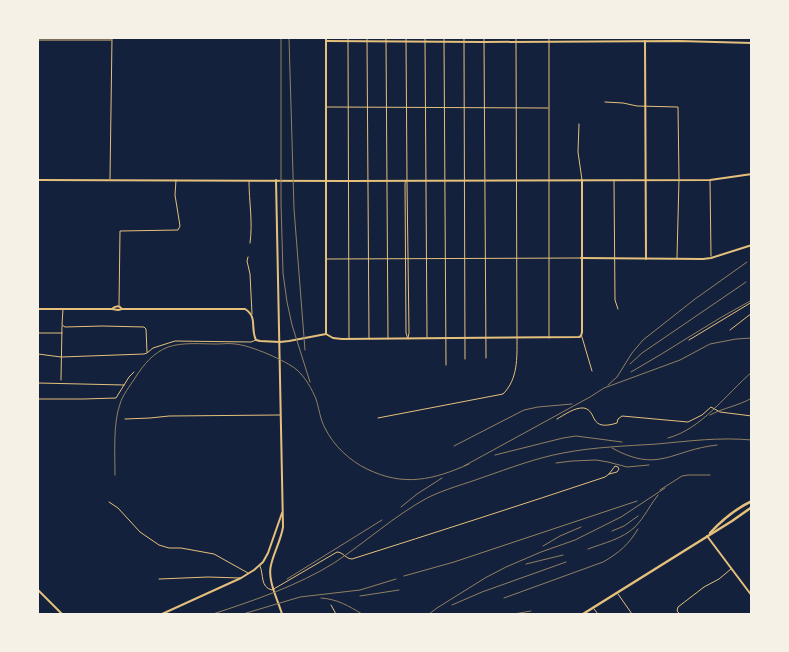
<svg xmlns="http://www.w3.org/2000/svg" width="789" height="652" font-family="Barlow,sans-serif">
<rect width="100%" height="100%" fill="#14213d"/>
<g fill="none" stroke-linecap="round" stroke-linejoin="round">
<g stroke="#e5c07b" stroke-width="1">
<polyline points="348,38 349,339"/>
<polyline points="367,38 369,339"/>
<polyline points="386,38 388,339"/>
<polyline points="406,38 407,180 405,183 406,333 408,339"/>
<polyline points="425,38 427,337"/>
<polyline points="444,38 446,365"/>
<polyline points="464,38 465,359"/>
<polyline points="484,38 486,358"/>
<polyline points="549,38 549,338"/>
<polyline points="38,40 111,40"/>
<polyline points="605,102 623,103 637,106 678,107 679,179 677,258"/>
<polyline points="327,107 548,108"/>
<polyline points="579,124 578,152 582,180"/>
<polyline points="110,179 112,38"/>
<polyline points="614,180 615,300 618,309"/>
<polyline points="710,180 711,256"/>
<path d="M249,181C249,202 253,222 250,243"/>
<polyline points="407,182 409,333 408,338"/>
<polyline points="248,257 247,261 250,274 252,314"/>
<polyline points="327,259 581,258"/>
<polyline points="119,306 120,231 178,230 180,226 175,195 176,180"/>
<polyline points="63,309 62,325 65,327 102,326 144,327 146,329 147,352"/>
<polyline points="730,330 752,313"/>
<polyline points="38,333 62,333"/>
<polyline points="582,337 592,371"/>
<polyline points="689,340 752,302"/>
<polyline points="38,354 61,357 144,354 147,353 153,348 175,341 251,342 256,340"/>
<polyline points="61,380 62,326"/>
<polyline points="38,383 124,385"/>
<polyline points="38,399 83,399 116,398 129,377 134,372"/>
<path d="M378,418L503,394C518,379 517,358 517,338L516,38"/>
<polyline points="125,419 150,418 169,416 280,415"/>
<path d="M557,419C564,415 575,407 584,408C598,411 588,432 617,423L618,419L622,416L688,422L702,415L711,407L720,412L752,416"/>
<polyline points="109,502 118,508 140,532 159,545 169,548 181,548 214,554 248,573"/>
<path d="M260,566C264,575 260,587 272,590L337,552C343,552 346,559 352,559C437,532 521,505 605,477L609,474L615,466L618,467L619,469L617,472L609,474"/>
<polyline points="159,579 208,577 240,578"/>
<polyline points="618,594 632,614"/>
<polyline points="331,605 336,614"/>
<polyline points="594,609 598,614"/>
<polyline points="38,614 39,614"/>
<polyline points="680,614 677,611 678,607 704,587 719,579 731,569"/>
</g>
<g stroke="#e5c07b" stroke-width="2">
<path d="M645,41C645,113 646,186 646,259"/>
<polyline points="581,258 703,259 711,258 752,245"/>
<path d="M38,309H112L118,310L122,309H245C258,317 250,328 256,340L260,341L280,342"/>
<path d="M112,309C115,306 119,305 122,309"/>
<polyline points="326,334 333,338 342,339 579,337 581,336 582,332 582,180"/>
<polyline points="707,536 752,596"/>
<polyline points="38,590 62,614"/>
<polyline points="162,614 241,578 254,570 263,562 268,553 282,513"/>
</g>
<g stroke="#e5c07b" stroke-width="2">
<polyline points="326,41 484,42 679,41 752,43"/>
<polyline points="38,180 348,181 710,180 752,174"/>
<path d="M276,180L283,527C281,540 274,552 271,565C267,580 278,600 282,614"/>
<polyline points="280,342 289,341 326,334 326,38"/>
</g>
<g stroke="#e5c07b" stroke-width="2.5">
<path d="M710,533C722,520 735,509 752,501"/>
<polyline points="583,614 732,521 752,507"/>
</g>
<g stroke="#918062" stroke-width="1">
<polyline points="281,38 281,204 283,273 287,302 292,325 310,382"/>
<polyline points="289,38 294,209 305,350"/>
<polyline points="630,364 642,353 746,282"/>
<path d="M631,372C672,349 710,322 752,300"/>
<polyline points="608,385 617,377 632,353 643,340 695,299 747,262"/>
<path d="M710,415C723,408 738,406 752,398"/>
<path d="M668,438C702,429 726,394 752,372"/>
<polyline points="454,446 524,410 538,407 572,404"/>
<path d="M612,448C659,474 671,450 717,445"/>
<polyline points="495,455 563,438 576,436 622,442"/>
<polyline points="556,463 572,461 596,460 608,462 627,467 649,465"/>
<polyline points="464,466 590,397 604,388 680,360 710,344 736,339 752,338"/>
<path d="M115,475C115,454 113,423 120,404C123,394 130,386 135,378C144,364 153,353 168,347C183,342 201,344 217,344C223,344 229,343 235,344C250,345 287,361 297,370C305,377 312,389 316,399C319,408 320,419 325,428C333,445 350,461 367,469C404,487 433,480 469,464"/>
<polyline points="660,490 682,476 688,475 710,475"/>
<polyline points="401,507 417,494 442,478"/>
<polyline points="612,531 624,526 638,516"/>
<polyline points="543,546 560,536 581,527"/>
<path d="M588,549C604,543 622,539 635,527C644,518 650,505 658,495"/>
<polyline points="526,564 563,555"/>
<polyline points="404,576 454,562 637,501"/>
<polyline points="287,579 382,520"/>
<polyline points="360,596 399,590"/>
<path d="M321,598C337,599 349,606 362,614"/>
<path d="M504,598L603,562C619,553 629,544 638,529"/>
<polyline points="452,605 482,592 566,562"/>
<path d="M213,614C255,600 297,586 334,563C366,542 394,516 427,498C445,489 465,484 484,477C510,468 536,458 563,453C594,447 626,446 657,444C689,441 720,437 752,440"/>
<polyline points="243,614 300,597 360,590 396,579"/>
<polyline points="429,614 437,608 485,578 506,567 541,552 575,540 621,517 665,488"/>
<polyline points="514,614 531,611"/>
</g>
</g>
<rect width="789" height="652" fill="none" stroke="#f6f1e7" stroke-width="78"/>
</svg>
